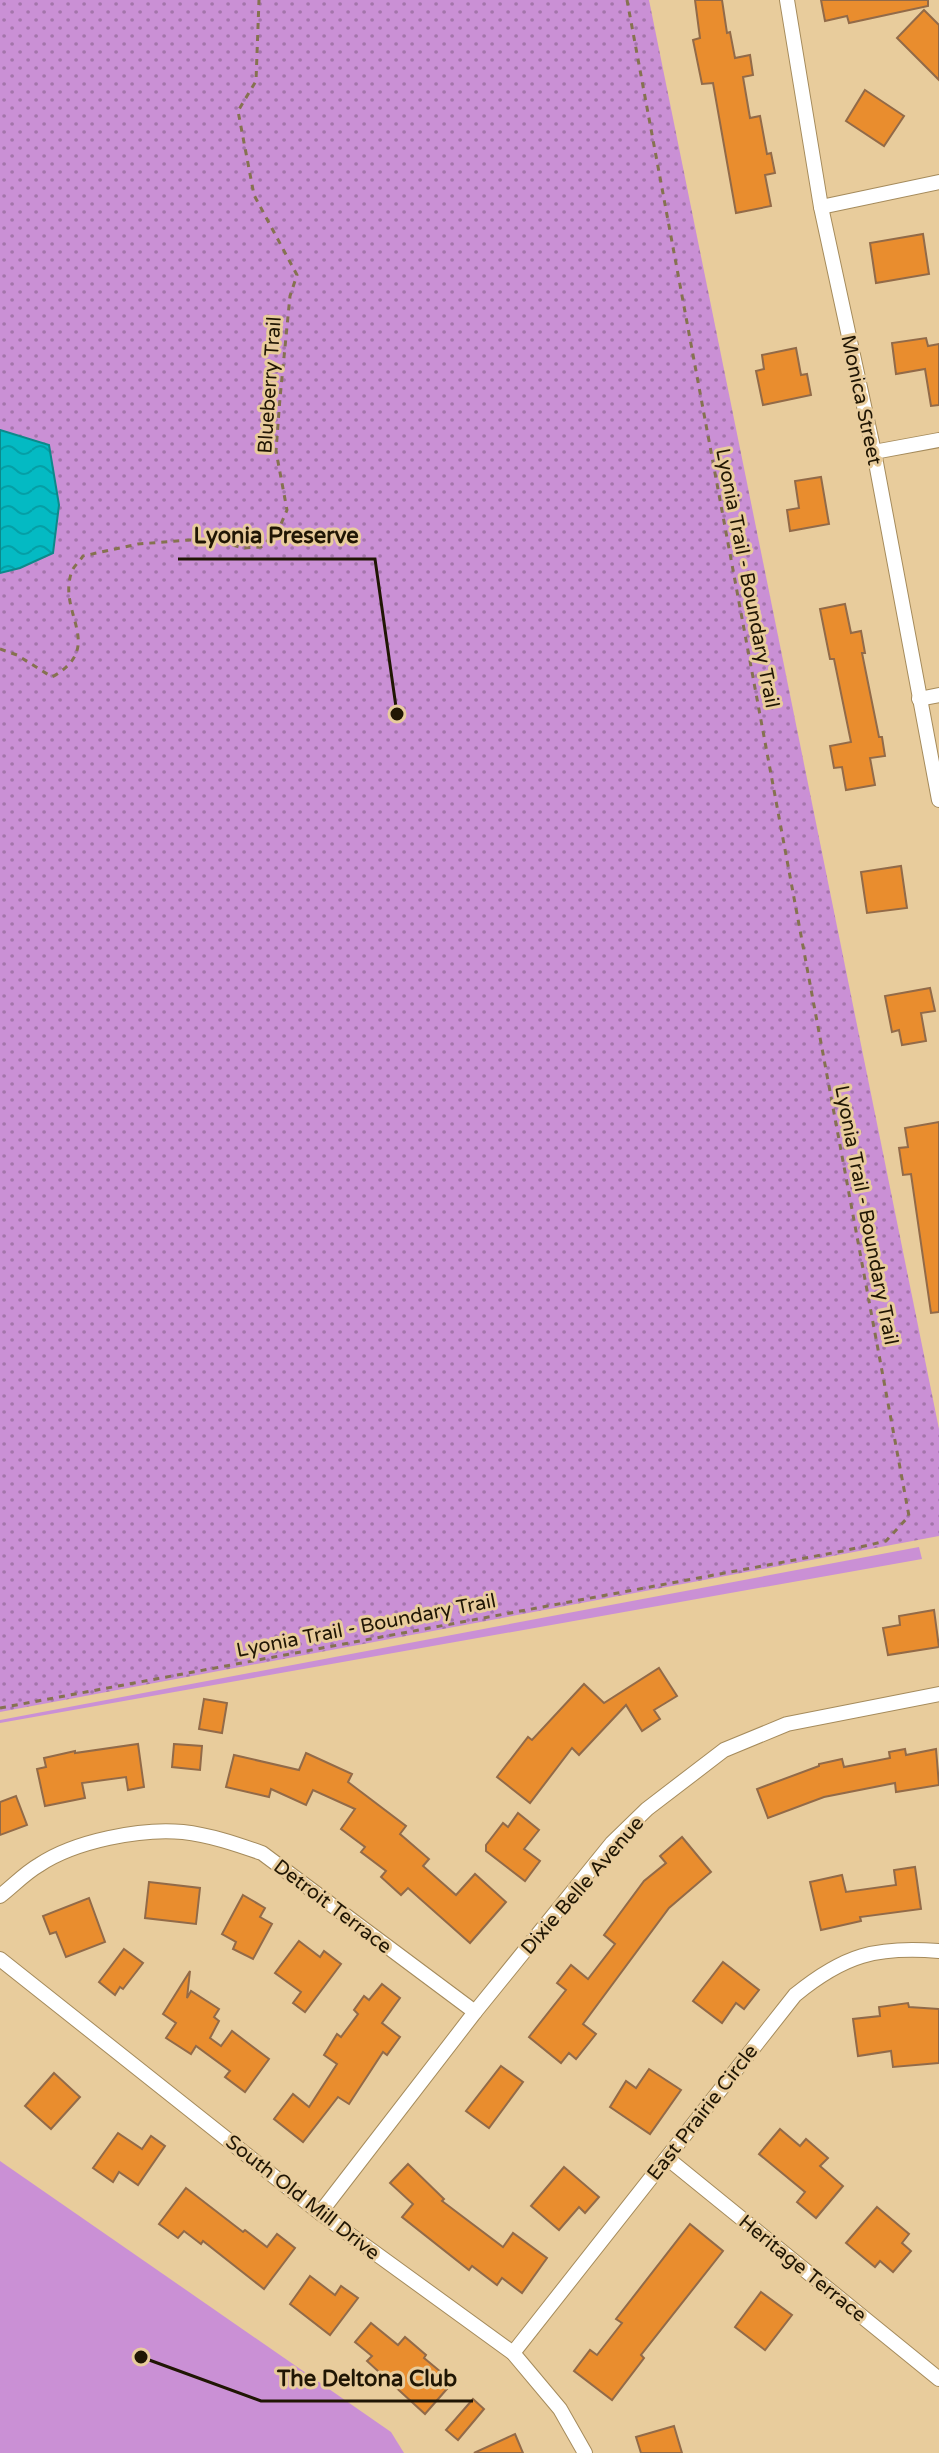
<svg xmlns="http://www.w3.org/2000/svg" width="939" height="2453" font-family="'Varela Round',sans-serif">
<defs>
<pattern id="park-dots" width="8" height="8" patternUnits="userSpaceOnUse" patternTransform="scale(2)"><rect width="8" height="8" fill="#ca90d5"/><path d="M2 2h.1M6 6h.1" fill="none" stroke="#a475ab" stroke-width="1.8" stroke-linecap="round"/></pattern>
<pattern id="water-waves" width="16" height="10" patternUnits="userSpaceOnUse" patternTransform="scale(2)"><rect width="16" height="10" fill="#04bac3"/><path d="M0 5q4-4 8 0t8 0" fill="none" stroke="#059fa6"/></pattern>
</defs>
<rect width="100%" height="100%" fill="#e8cc9c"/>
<g fill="#ca90d5">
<polygon points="919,1547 922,1559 0,1723 0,1720"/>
<polygon points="0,2161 391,2432 404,2453 0,2453"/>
</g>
<polygon fill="url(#park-dots)" points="0,0 649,0 939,1429 939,1536 0,1712"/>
<polygon fill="url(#water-waves)" stroke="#0c898a" stroke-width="2" points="0,430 49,445 59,505 53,553 20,568 0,573"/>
<g fill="#e98d2e" stroke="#926a48" stroke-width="2">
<polygon points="695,0 722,0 727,33 730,32 735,58 750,55 753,75 743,77 750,118 760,116 767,154 771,153 775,173 765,175 771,206 736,213 713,83 702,84 693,40 700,38"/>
<polygon points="821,0 928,0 928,6 849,23 847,16 825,21"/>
<polygon points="924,10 939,25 939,80 897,38"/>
<polygon points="865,90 904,116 884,146 846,121"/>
<polygon points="923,234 929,274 876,283 870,243"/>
<polygon points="926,338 928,346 939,344 939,405 931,406 925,369 896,374 892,343"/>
<polygon points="796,348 801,375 807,374 811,395 763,405 756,371 764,369 762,355"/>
<polygon points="821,477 829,524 790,531 787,510 799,508 795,481"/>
<polygon points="845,604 851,633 861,631 865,653 862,653 879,737 882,737 885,756 870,758 875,785 846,790 842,767 834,768 830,746 851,742 834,659 830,659 820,609"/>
<polygon points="901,866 907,908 867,913 861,872"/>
<polygon points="930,988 935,1011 921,1013 926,1041 902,1045 899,1030 892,1032 885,996"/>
<polygon points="939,1122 939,1312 931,1313 911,1174 903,1175 899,1148 908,1147 905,1128"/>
<polygon points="934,1610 939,1647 888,1655 883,1628 900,1625 899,1616"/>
<polygon points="659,1668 677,1696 654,1710 660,1719 642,1731 626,1705 579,1755 572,1748 530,1803 497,1777 528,1737 532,1740 584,1684 604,1703"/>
<polygon points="204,1699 227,1703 222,1733 199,1729"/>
<polygon points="138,1744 144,1787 128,1790 126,1777 82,1783 85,1798 45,1806 37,1769 46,1767 44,1758 75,1751 75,1753"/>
<polygon points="174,1744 202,1746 200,1770 172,1767"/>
<polygon points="905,1749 906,1755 936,1749 939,1785 896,1792 895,1783 824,1797 768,1818 757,1789 819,1766 819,1764 842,1759 844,1767 890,1758 889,1752"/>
<polygon points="306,1753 352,1774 348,1782 406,1826 400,1834 429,1859 423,1866 456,1895 475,1874 506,1902 470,1943 408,1888 401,1895 381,1877 386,1871 361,1852 365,1847 341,1829 355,1809 313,1790 306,1805 271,1789 269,1797 226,1787 234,1755 299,1770"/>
<polygon points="16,1796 27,1825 0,1835 0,1802"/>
<polygon points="518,1813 539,1830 524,1849 540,1861 525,1881 486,1851 486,1845 503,1823 508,1827"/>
<polygon points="682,1837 711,1872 669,1908 583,2024 596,2034 576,2059 569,2053 561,2063 529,2037 566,1990 557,1983 571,1965 588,1979 615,1944 604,1935 644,1881 666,1863 660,1856"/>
<polygon points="915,1867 921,1909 860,1917 861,1921 821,1930 810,1882 842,1875 846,1892 896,1885 894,1870"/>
<polygon points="149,1882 200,1888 196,1924 145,1918"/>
<polygon points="243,1895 265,1908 260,1917 272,1924 253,1959 233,1949 236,1942 222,1934"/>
<polygon points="89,1898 105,1942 66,1957 56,1932 50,1934 43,1916"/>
<polygon points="299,1941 320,1957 324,1951 341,1964 305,2012 293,2003 301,1992 275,1973"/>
<polygon points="124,1949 143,1963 123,1989 120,1987 115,1995 99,1982"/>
<polygon points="723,1962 759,1990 744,2009 736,2003 722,2023 693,2001"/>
<polygon points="190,1971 187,1998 191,1991 219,2009 214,2017 219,2021 210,2038 221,2046 232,2031 269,2059 245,2092 225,2077 230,2071 196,2046 191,2054 166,2038 176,2023 163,2014"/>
<polygon points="382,1984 400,1998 382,2023 400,2037 387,2055 383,2052 349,2104 338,2097 303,2142 274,2119 293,2094 309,2107 337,2064 324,2055 337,2034 341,2037 358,2014 354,2010 364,1996 369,2000"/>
<polygon points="908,2003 909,2007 939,2009 939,2063 893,2067 891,2051 858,2056 853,2019 880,2016 879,2007"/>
<polygon points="501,2066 523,2082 489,2128 466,2111"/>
<polygon points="649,2069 681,2090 650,2134 610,2107 626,2081 636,2088"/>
<polygon points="54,2073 80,2097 51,2129 25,2106"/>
<polygon points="780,2129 800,2146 806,2139 828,2158 820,2166 843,2186 816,2218 797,2202 805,2192 759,2154"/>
<polygon points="118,2133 142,2149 151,2136 165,2146 138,2185 119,2172 113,2182 93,2168"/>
<polygon points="408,2164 444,2199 442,2201 503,2247 513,2233 547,2258 522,2293 502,2278 497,2285 472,2266 469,2270 402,2217 413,2204 390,2183"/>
<polygon points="564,2167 599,2197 585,2213 579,2207 559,2230 531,2206"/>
<polygon points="186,2188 243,2232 245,2230 267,2247 277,2234 295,2248 264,2289 203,2241 201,2244 184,2231 178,2238 159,2224"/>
<polygon points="877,2207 909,2234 902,2243 911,2251 893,2272 880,2261 875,2267 846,2243"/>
<polygon points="690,2224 723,2251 641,2355 644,2358 612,2400 574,2371 590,2350 597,2355 622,2323 616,2319"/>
<polygon points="310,2276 335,2295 341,2286 358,2298 330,2335 290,2304"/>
<polygon points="761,2292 792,2315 765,2350 735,2327"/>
<polygon points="371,2323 398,2345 405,2337 426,2355 424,2358 453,2382 425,2414 367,2361 372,2356 355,2342"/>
<polygon points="473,2399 484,2409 458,2440 446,2430"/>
<polygon points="674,2426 682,2453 641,2453 636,2437"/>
<polygon points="515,2434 523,2453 474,2453"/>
</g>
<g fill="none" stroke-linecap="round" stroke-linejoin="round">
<g stroke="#a58b5c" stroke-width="16">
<g id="minor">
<polyline points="787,0 821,207 874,452 939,800"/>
<polyline points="821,207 939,182"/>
<polyline points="874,452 939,440"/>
<polyline points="919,699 939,695"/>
<path d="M0,1896C13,1886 25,1873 39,1865C75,1841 141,1828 183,1832C210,1835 236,1844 262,1853L475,2012"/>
<polyline points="0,1959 320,2213 513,2353 560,2409 585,2453"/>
<polyline points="667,2158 939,2379"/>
<polyline points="320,2213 475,2012 612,1843 647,1809 724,1750 787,1724 939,1694"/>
<path d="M513,2353L795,1995C844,1955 876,1946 939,1951"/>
</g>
</g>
<g stroke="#857250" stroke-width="3" stroke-dasharray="6 6" stroke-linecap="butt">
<path d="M0,649L17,655L52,677C107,646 56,613 72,571C74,566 80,561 83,556L138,544L190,540L226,543L243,548L261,547L278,531L287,510L276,451L280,398L290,296L297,275L254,195L238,111L256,81L259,0"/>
<polyline points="0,1708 843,1551 886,1541 909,1516 627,0"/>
</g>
<use href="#minor" stroke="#fff" stroke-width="14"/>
</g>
<g text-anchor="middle" stroke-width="6" stroke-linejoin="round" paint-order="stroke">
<g font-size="20" fill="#201604" stroke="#e8cc9c">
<text transform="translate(269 385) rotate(-86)" y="7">Blueberry Trail</text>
<text transform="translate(862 400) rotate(78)" y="7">Monica Street</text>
<text transform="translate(748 578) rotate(79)" y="7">Lyonia Trail - Boundary Trail</text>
<text transform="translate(867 1215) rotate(79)" y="7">Lyonia Trail - Boundary Trail</text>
<text transform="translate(366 1625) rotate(-11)" y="7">Lyonia Trail - Boundary Trail</text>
<text transform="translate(582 1885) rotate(-49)" y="7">Dixie Belle Avenue</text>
<text transform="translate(333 1906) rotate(37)" y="7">Detroit Terrace</text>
<text transform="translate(702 2112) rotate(-52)" y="7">East Prairie Circle</text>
<text transform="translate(303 2197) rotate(38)" y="7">South Old Mill Drive</text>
<text transform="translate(803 2268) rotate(39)" y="7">Heritage Terrace</text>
</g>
</g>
<path fill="none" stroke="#201604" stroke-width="3" d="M397 714L375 559H178M141 2357L261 2401H473"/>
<g fill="#201604" stroke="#e8cc9c" stroke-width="3">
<circle cx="397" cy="714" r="8"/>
<circle cx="141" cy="2357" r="8"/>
</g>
<g font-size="22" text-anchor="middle" font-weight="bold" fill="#201604" stroke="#e8cc9c" stroke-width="6" stroke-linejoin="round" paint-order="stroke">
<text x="276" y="543">Lyonia Preserve</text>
<text x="367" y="2386">The Deltona Club</text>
</g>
</svg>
